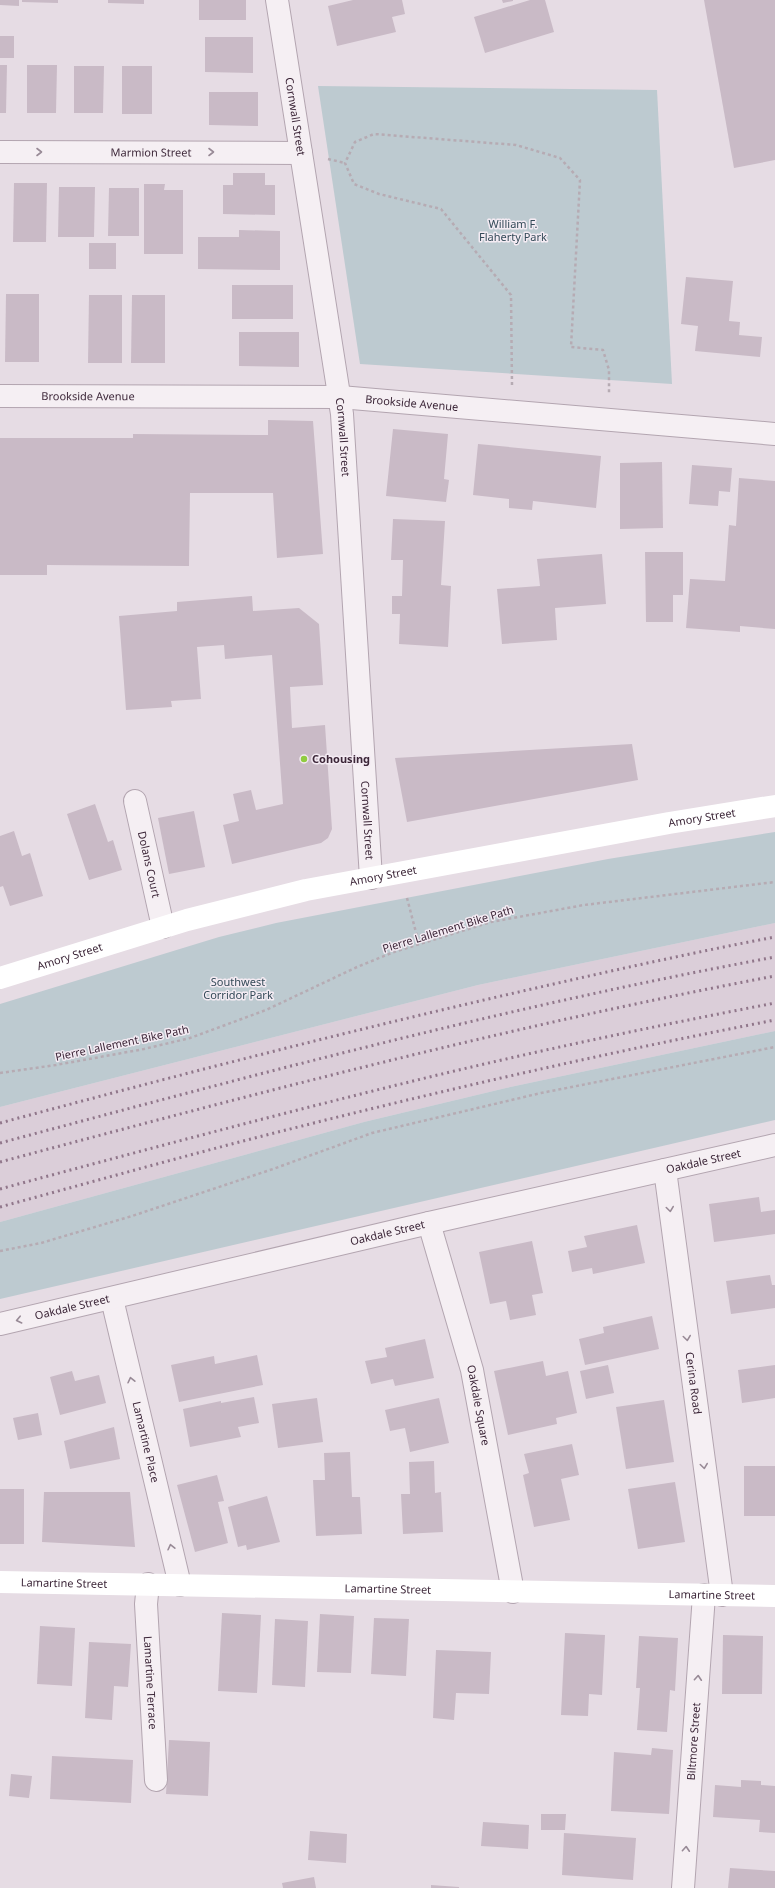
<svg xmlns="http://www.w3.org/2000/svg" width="775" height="1888" font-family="'Noto Sans',sans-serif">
<rect width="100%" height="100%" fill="#e6dce4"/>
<polygon fill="#dbced9" points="775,923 775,1031 506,1088 364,1122 0,1222 0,1107 478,985"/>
<g fill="#bdcad0">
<polygon points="318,86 657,90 672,384 360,364"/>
<polygon points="775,832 775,923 478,985 0,1107 0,1004 219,937 276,923 608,859"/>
<polygon points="775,1031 775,1120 0,1299 0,1222 364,1122 506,1088"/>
</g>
<g fill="#c9bac6">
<polygon points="0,0 19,0 19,6 0,5"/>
<polygon points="22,0 58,0 58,3 22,2"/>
<polygon points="108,0 144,0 144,4 108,3"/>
<rect x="199" y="0" width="47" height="20"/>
<polygon points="353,0 402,0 405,14 392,17 396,32 337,46 328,6"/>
<polygon points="502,0 513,0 513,1 503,3"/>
<polygon points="530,0 545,0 554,32 485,53 474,17"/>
<polygon points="704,0 775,0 775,160 734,168"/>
<rect x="0" y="36" width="14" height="22"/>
<polygon points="205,37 253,37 253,73 205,72"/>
<polygon points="0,65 7,65 6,113 0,113"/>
<polygon points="27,65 57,65 56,113 27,113"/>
<polygon points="74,66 104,66 103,113 74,113"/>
<rect x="122" y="66" width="30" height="48"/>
<polygon points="209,92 258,92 258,126 209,125"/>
<polygon points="233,173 265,173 265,185 275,185 275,215 223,214 223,185 233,185"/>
<polygon points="14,183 47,183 46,242 13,242"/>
<polygon points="144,184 165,184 164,190 183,190 183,254 144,254"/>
<polygon points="59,187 95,187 94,237 58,237"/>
<polygon points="109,188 139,188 139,236 108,236"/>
<polygon points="239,230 280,231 280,270 198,269 198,237 239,237"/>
<rect x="89" y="243" width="27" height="26"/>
<polygon points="686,277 733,281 729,321 740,322 739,335 762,337 760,357 695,351 698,326 681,324"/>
<rect x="232" y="285" width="61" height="34"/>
<polygon points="6,294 39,294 39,362 5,362"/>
<polygon points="89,295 122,295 122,363 88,363"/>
<polygon points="132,295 165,295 165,363 131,363"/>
<polygon points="239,332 299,332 299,367 239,366"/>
<polygon points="268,420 313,421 323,554 277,558 273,493 190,493 189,566 47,565 47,575 0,575 0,438 133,438 133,434 268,435"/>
<polygon points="393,429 448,434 444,479 449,480 446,502 386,496"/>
<polygon points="478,444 601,456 596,508 533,501 532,510 509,508 509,499 473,495"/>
<polygon points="662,462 663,528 620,529 620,463"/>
<polygon points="692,465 732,468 730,492 719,491 718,506 689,504"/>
<polygon points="739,478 775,481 775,629 740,626 740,632 686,628 690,579 725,581 729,525 736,526"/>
<polygon points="393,519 445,521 441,585 451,586 448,647 399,644 400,614 392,614 392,596 402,596 403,560 391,560"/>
<polygon points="645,552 683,552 683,595 673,595 673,622 646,622"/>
<polygon points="602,554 606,604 555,608 557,640 502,644 497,589 540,586 537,559"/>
<polygon points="252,596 253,611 299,608 319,624 323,685 290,687 292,728 325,725 332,829 328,838 321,843 232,864 223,825 239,821 233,794 251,790 256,810 283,804 272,655 225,659 224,645 197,647 201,699 171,701 172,707 126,710 119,616 177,611 177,602"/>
<polygon points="632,744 638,780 407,822 395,758"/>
<polygon points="95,804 108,842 113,840 122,870 89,880 67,814"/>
<polygon points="194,811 205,867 169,874 158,818"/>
<polygon points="14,831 22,856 30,853 43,896 10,906 3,886 0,887 0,836"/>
<polygon points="759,1197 761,1212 775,1210 775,1234 714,1242 709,1204"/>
<polygon points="637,1225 645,1263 593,1274 592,1268 572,1272 568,1251 587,1247 584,1236"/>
<polygon points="532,1241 543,1293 532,1295 536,1315 510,1320 506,1301 490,1304 479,1252"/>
<polygon points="770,1275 772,1285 775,1285 775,1308 731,1314 726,1281"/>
<polygon points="652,1316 659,1349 585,1365 579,1339 604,1333 603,1327"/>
<polygon points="425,1339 434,1378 395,1386 393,1379 371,1384 365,1361 387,1357 385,1348"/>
<polygon points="257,1355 263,1385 179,1402 171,1365 214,1356 215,1364"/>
<polygon points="543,1361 546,1376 568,1371 577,1413 556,1418 557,1424 508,1435 494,1371"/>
<polygon points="608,1365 614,1393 586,1399 580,1371"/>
<polygon points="775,1365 775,1398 742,1403 738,1370"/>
<polygon points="72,1371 75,1381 99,1375 106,1403 60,1415 50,1377"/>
<polygon points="254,1397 259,1423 238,1427 241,1437 190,1447 183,1409 221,1401 221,1403"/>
<polygon points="317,1398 323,1442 278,1448 272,1404"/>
<polygon points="439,1398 449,1443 410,1452 405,1428 390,1431 385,1410"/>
<polygon points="664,1400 674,1462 626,1469 616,1407"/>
<polygon points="38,1413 42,1435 18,1440 13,1418"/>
<polygon points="114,1427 120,1459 70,1469 64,1441"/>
<polygon points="572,1444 579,1475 561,1479 570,1520 534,1527 523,1475 529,1473 524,1454"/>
<polygon points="350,1452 352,1497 360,1497 362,1534 316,1536 313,1480 325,1480 324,1453"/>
<polygon points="434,1461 435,1493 441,1492 443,1532 403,1534 401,1494 410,1494 409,1462"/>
<rect x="744" y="1466" width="31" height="50"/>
<polygon points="217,1475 224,1501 218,1502 228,1543 195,1552 177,1485"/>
<polygon points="675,1482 685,1542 638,1549 628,1489"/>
<rect x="0" y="1489" width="24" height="55"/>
<polygon points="44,1492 130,1492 135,1547 42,1542"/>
<polygon points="267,1496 280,1542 247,1550 246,1545 238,1547 228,1507"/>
<polygon points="222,1613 261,1615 257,1693 218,1691"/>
<polygon points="320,1614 354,1616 351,1673 317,1672"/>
<polygon points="374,1618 409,1619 406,1676 371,1674"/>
<polygon points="275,1619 308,1621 305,1687 272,1685"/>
<polygon points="40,1626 75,1628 72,1686 37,1684"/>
<polygon points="565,1633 605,1635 602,1695 589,1694 588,1716 561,1715"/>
<polygon points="723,1635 763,1636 762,1694 722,1694"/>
<polygon points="639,1636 678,1638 675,1691 670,1690 667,1732 637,1730 640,1688 636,1688"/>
<polygon points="89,1642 131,1644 128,1687 114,1686 112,1720 85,1718"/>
<polygon points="436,1650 491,1652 489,1694 456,1693 454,1720 433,1718"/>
<polygon points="169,1740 210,1742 208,1796 166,1794"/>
<polygon points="652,1748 673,1750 669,1814 611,1811 614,1752 651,1755"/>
<polygon points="52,1756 133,1760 131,1803 50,1799"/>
<polygon points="11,1774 32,1776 29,1798 9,1796"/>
<polygon points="741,1780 761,1781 761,1785 775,1786 775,1833 759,1832 760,1820 713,1817 715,1785 741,1787"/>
<polygon points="541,1814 566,1814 565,1830 541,1830"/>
<polygon points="483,1822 529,1825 528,1849 481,1846"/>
<polygon points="310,1831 347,1834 346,1863 308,1860"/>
<polygon points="564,1833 636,1838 633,1880 562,1875"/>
<polygon points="730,1868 775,1871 775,1888 728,1888"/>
<polygon points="314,1877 316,1888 283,1888 282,1883"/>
<polygon points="431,1885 459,1887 459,1888 431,1888"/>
</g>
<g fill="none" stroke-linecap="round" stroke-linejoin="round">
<g stroke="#b3a5b0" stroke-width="24">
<g id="street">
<path id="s1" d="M277,0L342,414L371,878"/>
<path id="s2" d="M0,152L301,153"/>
<path id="s3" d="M0,396L340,397L775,434"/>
<path id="s4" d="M135,801L163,927"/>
<path id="s5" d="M665,1170L722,1595"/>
<path id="s6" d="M429,1223L472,1370L513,1592"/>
<path id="s7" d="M112,1299L180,1585"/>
<path id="s8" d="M0,1324L429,1223L775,1145"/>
<path id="s9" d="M148,1584L146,1604L156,1780"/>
<path id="s10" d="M683,1888L704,1595"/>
</g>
</g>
<g stroke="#b6abb3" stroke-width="2.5" stroke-dasharray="3 3" stroke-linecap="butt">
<polyline points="328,159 345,163"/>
<polyline points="512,385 511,295 441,209 379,194 354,184 345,163 355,142 374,134 516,145 560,158 580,180 571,347 603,350 609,370 609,394"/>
<polyline points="407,898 419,944"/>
<polyline points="0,1073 56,1065 144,1049 190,1038 266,1010 357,967 394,952 491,922 584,905 775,882"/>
<polyline points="0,1251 41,1243 132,1216 273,1169 372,1133 541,1093 775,1047"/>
</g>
<use href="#street" stroke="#f5eff3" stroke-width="22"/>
<g stroke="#fff" stroke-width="22">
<path id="s11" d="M0,978L187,920L306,890L669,823L775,806"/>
<path id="s12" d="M0,1582L775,1596"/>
</g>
<g stroke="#90768a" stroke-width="3" stroke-dasharray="2 4" stroke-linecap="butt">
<path d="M0,1123C178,1075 356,1029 536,988C615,970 695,952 775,937"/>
<path d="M0,1143C257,1074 514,1005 775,957"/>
<path d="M0,1162C257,1093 514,1025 775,976"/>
<path d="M0,1189C148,1149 297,1109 446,1073C555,1047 665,1024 775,1003"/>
<path d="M0,1207C99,1180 198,1152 298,1127C456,1087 615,1051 775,1020"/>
</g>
</g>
<defs><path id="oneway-chevron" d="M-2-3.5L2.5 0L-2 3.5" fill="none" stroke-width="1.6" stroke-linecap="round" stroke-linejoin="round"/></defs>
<g stroke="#988a96">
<use href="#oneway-chevron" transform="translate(39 152)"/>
<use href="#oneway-chevron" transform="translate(211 152)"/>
<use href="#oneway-chevron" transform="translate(670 1209) rotate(82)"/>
<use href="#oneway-chevron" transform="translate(19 1320) rotate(167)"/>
<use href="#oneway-chevron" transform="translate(687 1338) rotate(82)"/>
<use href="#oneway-chevron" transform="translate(131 1380) rotate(-103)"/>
<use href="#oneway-chevron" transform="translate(704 1466) rotate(82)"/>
<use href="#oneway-chevron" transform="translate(171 1547) rotate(-103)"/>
<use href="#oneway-chevron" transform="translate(698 1678) rotate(-86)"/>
<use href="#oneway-chevron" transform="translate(686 1849) rotate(-86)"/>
</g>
<circle fill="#90cc40" stroke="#f4ebf3" stroke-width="1.5" cx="304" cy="759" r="4"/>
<g text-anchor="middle" stroke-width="3" stroke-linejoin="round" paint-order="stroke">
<g font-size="11" fill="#3c2638" stroke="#f4ebf3">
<text dy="4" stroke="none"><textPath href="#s1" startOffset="118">Cornwall Street</textPath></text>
<text dy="4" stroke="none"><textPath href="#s2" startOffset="151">Marmion Street</textPath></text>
<text dy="4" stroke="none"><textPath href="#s3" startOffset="88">Brookside Avenue</textPath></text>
<text dy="4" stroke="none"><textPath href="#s3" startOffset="412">Brookside Avenue</textPath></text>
<text dy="4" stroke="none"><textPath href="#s1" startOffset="442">Cornwall Street</textPath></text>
<text dy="4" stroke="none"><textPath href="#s11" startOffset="721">Amory Street</textPath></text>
<text dy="4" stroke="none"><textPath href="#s1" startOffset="826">Cornwall Street</textPath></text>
<text dy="4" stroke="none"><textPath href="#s4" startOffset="65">Dolans Court</textPath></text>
<text dy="4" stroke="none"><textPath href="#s11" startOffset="397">Amory Street</textPath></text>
<text transform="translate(448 929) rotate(-17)" y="4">Pierre Lallement Bike Path</text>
<text dy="4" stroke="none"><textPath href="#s11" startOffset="73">Amory Street</textPath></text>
<text transform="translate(122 1043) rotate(-12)" y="4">Pierre Lallement Bike Path</text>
<text dy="4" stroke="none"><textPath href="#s8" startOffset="722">Oakdale Street</textPath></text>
<text dy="4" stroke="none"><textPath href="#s8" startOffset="398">Oakdale Street</textPath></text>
<text dy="4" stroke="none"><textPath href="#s8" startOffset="74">Oakdale Street</textPath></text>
<text dy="4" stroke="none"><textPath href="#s5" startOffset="215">Cerina Road</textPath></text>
<text dy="4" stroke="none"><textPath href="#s6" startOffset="189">Oakdale Square</textPath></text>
<text dy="4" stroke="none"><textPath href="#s7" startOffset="147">Lamartine Place</textPath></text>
<text dy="4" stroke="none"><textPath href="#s12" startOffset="64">Lamartine Street</textPath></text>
<text dy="4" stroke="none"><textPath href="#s12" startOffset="388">Lamartine Street</textPath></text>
<text dy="4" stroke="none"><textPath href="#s12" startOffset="712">Lamartine Street</textPath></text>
<text dy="4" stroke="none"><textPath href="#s9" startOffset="99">Lamartine Terrace</textPath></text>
<text dy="4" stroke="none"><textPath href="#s10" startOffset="147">Biltmore Street</textPath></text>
</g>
<g font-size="11" fill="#344a58" stroke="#f4ebf3">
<text x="513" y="228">William F.<tspan x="513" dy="13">Flaherty Park</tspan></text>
<text x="238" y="986">Southwest<tspan x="238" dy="13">Corridor Park</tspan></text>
</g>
<g font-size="11" font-weight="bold" fill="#3c2638" stroke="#f4ebf3" text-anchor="start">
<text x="312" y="763">Cohousing</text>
</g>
</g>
</svg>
